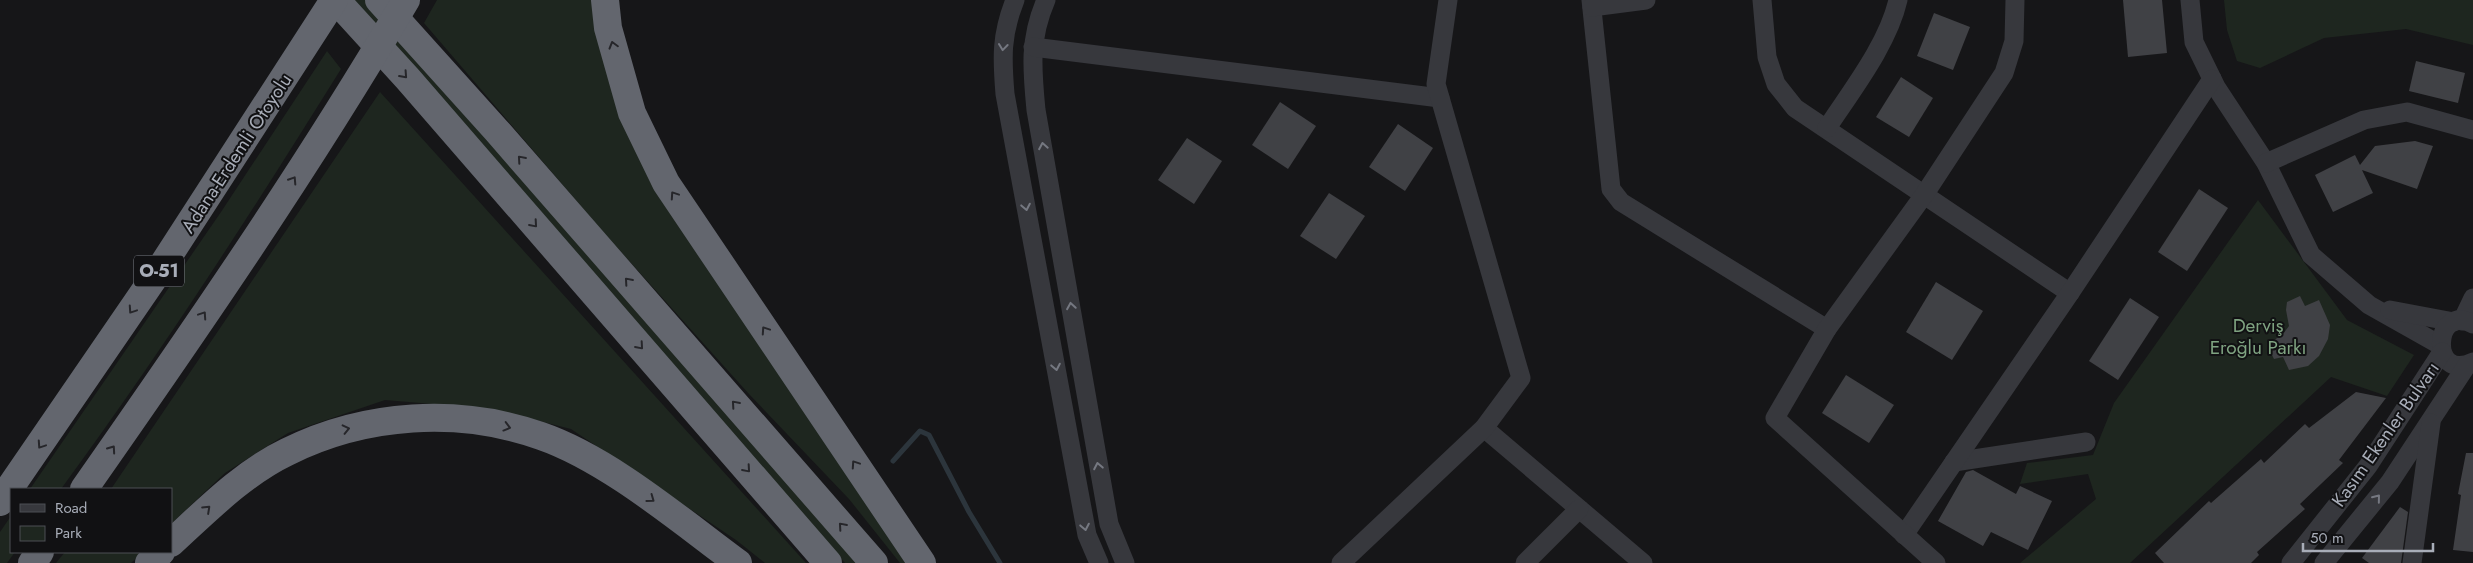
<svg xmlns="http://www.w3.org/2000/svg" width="2473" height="563" font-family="Jost,sans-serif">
<rect width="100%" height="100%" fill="#161618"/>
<g fill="#1e261f">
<polygon points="351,0 367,0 860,563 845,563"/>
<polygon points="437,0 593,0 619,114 908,563 900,563 849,499 749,394 604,233 424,23"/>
<polygon points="2224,0 2473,0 2473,45 2406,29 2324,38 2260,68 2237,61 2227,30"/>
<path d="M327,51L341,69C252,212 161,353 61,489H30L221,212Z"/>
<polygon points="380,92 806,563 765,563 736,540 571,429 491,409 385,400 288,433 225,473 171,524 171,489 111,489"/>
<polygon points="2258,200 2347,320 2414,355 2387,396 2331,377 2130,563 2020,563 2096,499 2088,474 2020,484 2027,463 2093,455 2114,403"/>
<polygon points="11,516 11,552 15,552 7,563 0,563 0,532"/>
<polygon points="65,552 143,552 131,563 56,563"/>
</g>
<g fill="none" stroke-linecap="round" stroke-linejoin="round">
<polyline stroke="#2c353c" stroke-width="5" points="893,461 920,431 929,435 969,512 1000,563"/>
</g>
<g fill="#404145">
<polygon points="2123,0 2162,0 2167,53 2128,57"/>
<polygon points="1934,13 1970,27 1953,70 1917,56"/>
<polygon points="2416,61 2465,73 2458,103 2409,91"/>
<polygon points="1901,77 1933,98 1909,137 1876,117"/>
<polygon points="1280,102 1316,126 1288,169 1252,145"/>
<polygon points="1398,124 1433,148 1405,191 1369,167"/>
<polygon points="1187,138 1222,161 1194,204 1158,180"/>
<polygon points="2415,141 2433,146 2417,189 2362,170 2373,193 2333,212 2315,175 2355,155 2360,165 2375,146"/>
<polygon points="2199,189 2228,208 2187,271 2158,252"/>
<polygon points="1329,193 1365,216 1336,259 1300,236"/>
<polygon points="1936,282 1983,311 1952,360 1906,332"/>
<polygon points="2300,296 2305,306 2319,300 2330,325 2328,339 2319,356 2308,366 2289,370 2283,357 2274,359 2267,345 2283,334 2289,326 2286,310 2287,302"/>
<polygon points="2130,298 2159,317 2118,380 2089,361"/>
<polygon points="1846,375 1894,405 1869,443 1822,413"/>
<polygon points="2356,392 2386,398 2339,460 2343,463 2300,504 2305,509 2257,552 2259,555 2251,563 2164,563 2155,553 2209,501 2211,503 2261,459 2264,463 2305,424 2309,428"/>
<polygon points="2466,453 2473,453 2473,552 2453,550 2461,495 2458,494"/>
<polygon points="1973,470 2016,494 2020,486 2052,501 2028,550 1991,532 1983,546 1938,521 1966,472"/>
<polygon points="2400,507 2408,512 2401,563 2369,563 2362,558"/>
</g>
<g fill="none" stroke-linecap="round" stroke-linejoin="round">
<g stroke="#37383d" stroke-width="19">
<path d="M1015,0C1001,35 1002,58 1005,94L1087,535L1099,563"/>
<path d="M1046,0C1029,39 1032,69 1036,110L1109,524L1125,563"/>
<polyline points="1591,0 1611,189 1621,202 1827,329"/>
<polyline points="1762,0 1767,57 1776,84 1795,108 2070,293"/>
<polyline points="2190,0 2194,42 2216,87 2266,163 2311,255 2369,305 2440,345"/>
<polyline points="1592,7 1646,0"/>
<polyline points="1033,47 1440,98"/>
<path d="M1827,128C1852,90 1888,44 1898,0"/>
<polyline points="2266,163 2364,120 2407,112 2473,130"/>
<polyline points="2390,310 2454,322"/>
<polyline points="2462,321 2473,298"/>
<path d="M2473,324C2434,301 2428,383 2473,362"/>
<polyline points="1484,428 1643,563"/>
<polyline points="1954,462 2086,442"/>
<polyline points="1904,535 2070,293 2212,79"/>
<polyline points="1341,563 1484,428 1521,378 1436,84 1448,0"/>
<polyline points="1525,563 1579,509"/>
<polyline points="1936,563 1775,418 1827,329 1924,195 2004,73 2014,41 2015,0"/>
<polyline points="2291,563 2368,466 2442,352"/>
<polyline points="2324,563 2390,482 2467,365"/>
<polyline points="2412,563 2431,423"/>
</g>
<g stroke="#63666e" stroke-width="28">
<polyline points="336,0 408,79 828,563"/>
<polyline points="379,0 497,131 874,563"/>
<polyline points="605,0 608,28 632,113 666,183 922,563"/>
<path d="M84,489C196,329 307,168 406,0"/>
<polyline points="0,502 162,266 334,0"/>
<path d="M171,543C207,510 243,473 287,452C365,413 459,407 541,436C608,459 681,521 738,563"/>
<polyline points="32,563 40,552"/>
<polyline points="149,563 161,552"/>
</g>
</g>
<defs><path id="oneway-chevron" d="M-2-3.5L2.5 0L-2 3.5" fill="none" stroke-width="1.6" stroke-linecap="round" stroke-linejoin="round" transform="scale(1.25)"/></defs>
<g stroke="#26262a">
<use href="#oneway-chevron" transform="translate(613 45) rotate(-106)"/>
<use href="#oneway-chevron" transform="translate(404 75) rotate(48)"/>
<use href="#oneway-chevron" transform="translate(521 159) rotate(-131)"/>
<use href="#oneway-chevron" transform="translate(293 180) rotate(-57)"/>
<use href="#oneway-chevron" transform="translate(674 195) rotate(-124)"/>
<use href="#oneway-chevron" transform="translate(534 224) rotate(49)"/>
<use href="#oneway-chevron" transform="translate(628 281) rotate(-131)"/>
<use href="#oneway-chevron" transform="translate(132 310) rotate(124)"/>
<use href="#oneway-chevron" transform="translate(203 315) rotate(-56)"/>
<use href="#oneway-chevron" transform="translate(765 330) rotate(-124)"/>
<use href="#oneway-chevron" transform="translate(640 346) rotate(49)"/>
<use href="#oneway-chevron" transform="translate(735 404) rotate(-131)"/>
<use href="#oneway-chevron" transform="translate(507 427) rotate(15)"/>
<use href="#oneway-chevron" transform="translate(346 429) rotate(-13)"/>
<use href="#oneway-chevron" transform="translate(41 445) rotate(124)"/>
<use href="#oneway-chevron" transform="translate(112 449) rotate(-55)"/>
<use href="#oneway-chevron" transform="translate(855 464) rotate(-124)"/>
<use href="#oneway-chevron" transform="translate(747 469) rotate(49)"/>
<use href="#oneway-chevron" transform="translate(651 499) rotate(36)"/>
<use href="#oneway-chevron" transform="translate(207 509) rotate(-43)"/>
<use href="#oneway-chevron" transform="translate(842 526) rotate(-131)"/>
</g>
<g stroke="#757881">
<use href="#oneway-chevron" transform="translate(1003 47) rotate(97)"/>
<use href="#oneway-chevron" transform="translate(1043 146) rotate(-100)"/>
<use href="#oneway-chevron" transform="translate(1026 207) rotate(79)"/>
<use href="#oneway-chevron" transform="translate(1071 306) rotate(-99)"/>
<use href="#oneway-chevron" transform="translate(1056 367) rotate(79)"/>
<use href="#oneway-chevron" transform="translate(1098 466) rotate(-101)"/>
<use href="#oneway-chevron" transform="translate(2377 498) rotate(-51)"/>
<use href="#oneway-chevron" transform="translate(1085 527) rotate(79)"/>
</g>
<g text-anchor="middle" stroke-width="4" stroke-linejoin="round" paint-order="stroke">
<rect fill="#111113" stroke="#7b7e86" stroke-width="1" x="134" y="255.5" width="50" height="31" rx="4"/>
<g font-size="18" font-weight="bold" fill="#a8adb8">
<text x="159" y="277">O-51</text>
</g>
<g font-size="19" fill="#a8adb8" stroke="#111113">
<text transform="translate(236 153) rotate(-57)" y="7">Adana-Erdemli Otoyolu</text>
<text transform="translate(2385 434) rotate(-55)" y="7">Kasım Ekenler Bulvarı</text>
</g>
<g font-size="19" fill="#7fa381" stroke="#111113">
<text x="2258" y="332">Derviş<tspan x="2258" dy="22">Eroğlu Parkı</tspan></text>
</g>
</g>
<rect x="10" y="488" width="162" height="65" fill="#111113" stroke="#4d4f55"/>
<rect x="20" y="504" width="25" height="8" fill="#37383d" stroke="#4d4f55"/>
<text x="55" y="513" font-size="15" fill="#a8adb8">Road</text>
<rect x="20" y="526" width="25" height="15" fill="#1e261f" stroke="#4d4f55"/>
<text x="55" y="538" font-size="15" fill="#a8adb8">Park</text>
<path d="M2303 543v8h130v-8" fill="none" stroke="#a8adb8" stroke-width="2.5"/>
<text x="2310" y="543" font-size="15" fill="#a8adb8" stroke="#111113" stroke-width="4" paint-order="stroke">50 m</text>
</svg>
